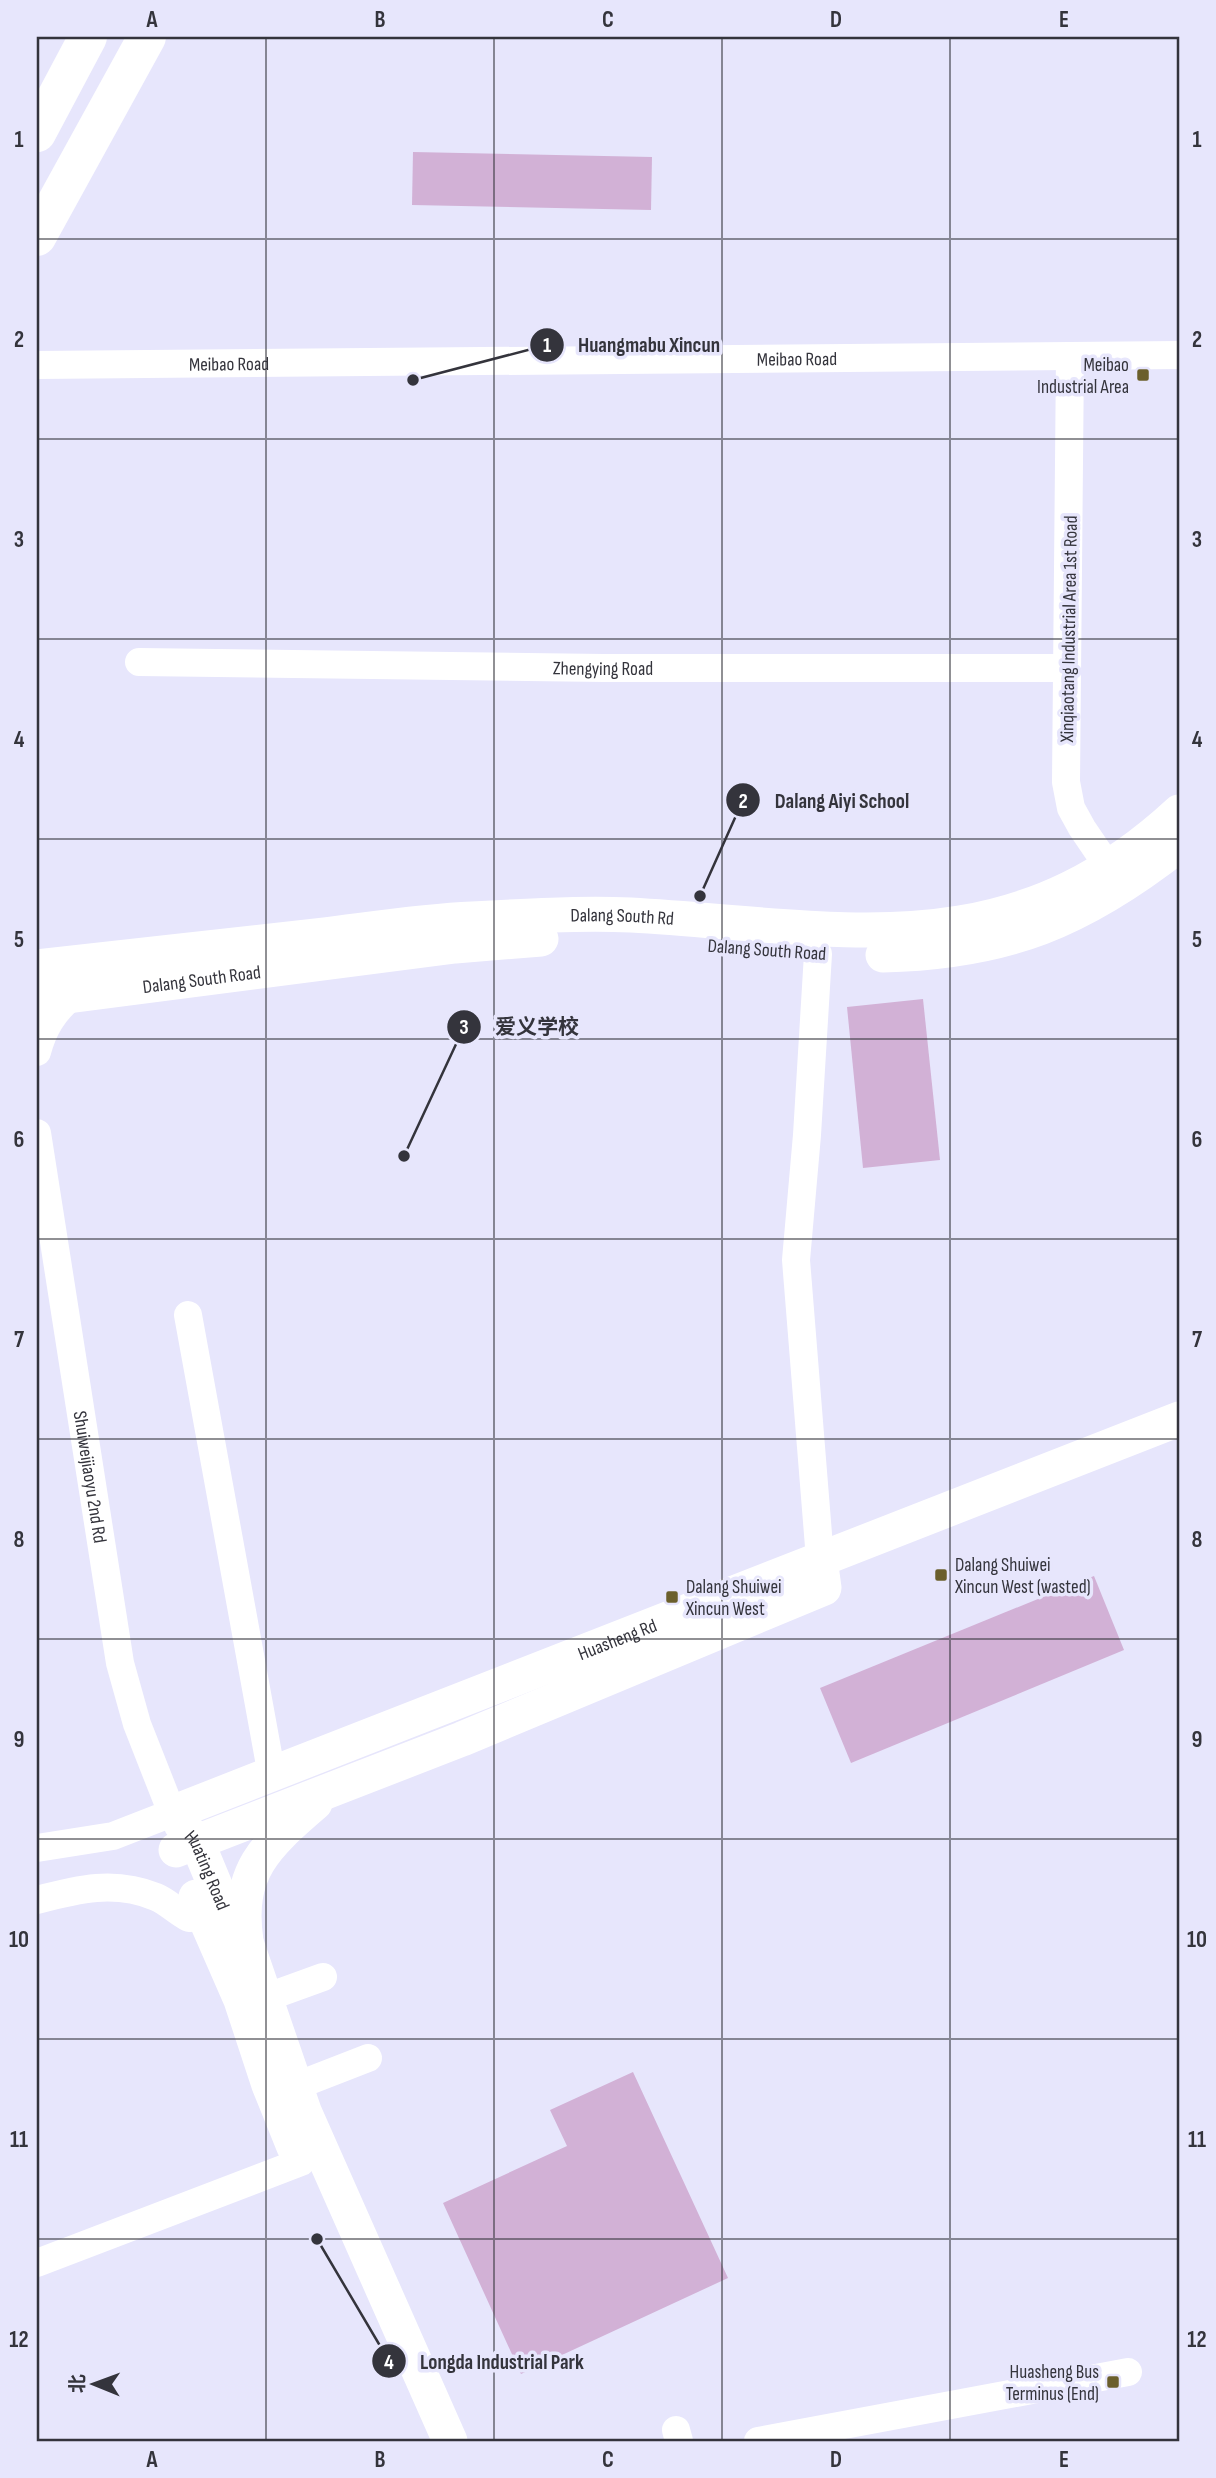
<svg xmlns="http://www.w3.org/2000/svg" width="1216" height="2478" font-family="'Sofia Sans Condensed','Noto Sans SC',sans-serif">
<rect width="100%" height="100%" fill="#e7e6fc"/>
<g fill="#d2b1d6">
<polygon points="413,152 652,157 651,210 412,205"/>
<polygon points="923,999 940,1160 863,1168 847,1007"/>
<polygon points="1094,1576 1124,1650 851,1763 820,1688"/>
<polygon points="633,2072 728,2278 521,2374 443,2203 567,2146 550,2110"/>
</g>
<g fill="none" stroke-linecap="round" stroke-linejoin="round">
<g stroke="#fff" stroke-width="28">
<polyline points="1070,356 1066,782 1071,808 1082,828 1120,884"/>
<path id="s1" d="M37,365L1179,355"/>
<path id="s2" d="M139,662L604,668H1067"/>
<polyline points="818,954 807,1135 796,1260 820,1559"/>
<path d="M37,1052C43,1029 53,1012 72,996"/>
<path id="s3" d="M37,1133L120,1663L137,1724L172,1813L113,1836L37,1848"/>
<polyline points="188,1315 272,1776"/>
<path d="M37,1900C78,1889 115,1880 156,1897C168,1902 177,1912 189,1918L204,1916"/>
<polyline points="265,1998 323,1977"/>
<polyline points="296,2086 368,2058"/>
<polyline points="37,2263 301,2162"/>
<polyline points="676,2430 679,2441"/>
<polyline points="758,2441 1128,2372"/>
</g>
<g stroke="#fff" stroke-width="35">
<path d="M883,955C1007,952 1082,921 1179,845"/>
<path id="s4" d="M37,967C133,956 229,946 325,935C373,929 423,921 472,919C525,916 578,913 631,915C842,927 1006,972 1179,812"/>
<path id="s5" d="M37,1000L455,946L541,939"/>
<path id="s6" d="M172,1813L1179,1419"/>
<path id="s7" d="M181,1824L197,1842L229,1919L247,1945L304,2111L450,2441"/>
<polyline points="176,1850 462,1739 824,1588 820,1559"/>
<polyline points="196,1897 241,2000 269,2085 294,2147"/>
<path d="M246,1941C236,1872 265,1846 315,1803"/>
</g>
<g stroke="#fff" stroke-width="38">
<polyline points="37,133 88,37"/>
<polyline points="37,237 147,37"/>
</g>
</g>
<path fill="none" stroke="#34343c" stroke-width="2" stroke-opacity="0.55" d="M266,37V2441M494,37V2441M722,37V2441M950,37V2441M37,239H1179M37,439H1179M37,639H1179M37,839H1179M37,1039H1179M37,1239H1179M37,1439H1179M37,1639H1179M37,1839H1179M37,2039H1179M37,2239H1179"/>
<g fill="#6b5f2c" stroke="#e7e6fc" stroke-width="2.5">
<rect x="1136" y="368" width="14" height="14" rx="3.5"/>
<rect x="934" y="1568" width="14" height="14" rx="3.5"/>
<rect x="665" y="1590" width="14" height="14" rx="3.5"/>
<rect x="1106" y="2375" width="14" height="14" rx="3.5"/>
</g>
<g text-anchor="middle" stroke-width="7" stroke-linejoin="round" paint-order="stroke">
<g font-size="19" fill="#34343c" stroke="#e7e6fc">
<text dy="7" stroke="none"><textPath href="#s1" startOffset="760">Meibao Road</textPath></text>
<text dy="7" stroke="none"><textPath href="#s1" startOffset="192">Meibao Road</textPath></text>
<text transform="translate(1068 629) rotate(-89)" y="7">Xinqiaotang Industrial Area 1st Road</text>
<text dy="7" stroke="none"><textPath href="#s2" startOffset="464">Zhengying Road</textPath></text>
<text dy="7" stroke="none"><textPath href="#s4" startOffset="588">Dalang South Rd</textPath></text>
<text transform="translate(767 949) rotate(4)" y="7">Dalang South Road</text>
<text dy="7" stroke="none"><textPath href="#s5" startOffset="166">Dalang South Road</textPath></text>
<text dy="7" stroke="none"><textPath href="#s3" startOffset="348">Shuiweijiaoyu 2nd Rd</textPath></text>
<text dy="7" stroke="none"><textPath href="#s6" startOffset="478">Huasheng Rd</textPath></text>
<text dy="7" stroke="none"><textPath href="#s7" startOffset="54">Huating Road</textPath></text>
</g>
<g font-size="19" fill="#34343c" stroke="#e7e6fc" text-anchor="end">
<text x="1129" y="371">Meibao<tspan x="1129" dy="22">Industrial Area</tspan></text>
<text x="955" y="1571" text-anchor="start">Dalang Shuiwei<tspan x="955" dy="22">Xincun West (wasted)</tspan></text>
<text x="686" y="1593" text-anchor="start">Dalang Shuiwei<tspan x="686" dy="22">Xincun West</tspan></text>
<text x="1099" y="2378">Huasheng Bus<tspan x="1099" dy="22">Terminus (End)</tspan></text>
</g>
</g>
<path fill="none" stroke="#34343c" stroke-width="2.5" d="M413 380L547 345M700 896L743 800M404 1156L464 1027M317 2239L389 2361"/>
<g fill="#34343c" stroke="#e7e6fc" stroke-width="2.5">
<circle cx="413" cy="380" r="7"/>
<circle cx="700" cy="896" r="7"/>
<circle cx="404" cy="1156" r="7"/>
<circle cx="317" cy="2239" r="7"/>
<circle cx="547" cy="345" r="18"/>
<circle cx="743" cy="800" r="18"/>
<circle cx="464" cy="1027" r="18"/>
<circle cx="389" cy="2361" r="18"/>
</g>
<g font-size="21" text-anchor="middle" font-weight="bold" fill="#fff">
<text x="547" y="352">1</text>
<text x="743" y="808">2</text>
<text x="464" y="1034">3</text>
<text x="389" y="2369">4</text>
</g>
<g font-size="21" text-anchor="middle" font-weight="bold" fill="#34343c" stroke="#e7e6fc" stroke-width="7" stroke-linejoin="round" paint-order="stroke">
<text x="649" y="352">Huangmabu Xincun</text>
<text x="842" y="808">Dalang Aiyi School</text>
<text x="537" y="1034">爱义学校</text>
<text x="502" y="2369">Longda Industrial Park</text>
</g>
<rect width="1216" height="2478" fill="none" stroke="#e7e6fc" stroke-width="77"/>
<g transform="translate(94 2384) rotate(271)" stroke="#e7e6fc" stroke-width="5" paint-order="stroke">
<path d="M0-5L12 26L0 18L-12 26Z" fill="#34343c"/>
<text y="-10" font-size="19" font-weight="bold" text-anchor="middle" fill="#34343c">北</text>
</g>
<rect x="38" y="38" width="1140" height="2402" fill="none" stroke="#34343c" stroke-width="2.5"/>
<g font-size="23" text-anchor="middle" font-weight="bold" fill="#34343c">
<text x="152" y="27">A</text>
<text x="380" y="27">B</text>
<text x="608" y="27">C</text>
<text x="836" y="27">D</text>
<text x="1064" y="27">E</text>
<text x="19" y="147">1</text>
<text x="1197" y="147">1</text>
<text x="19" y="347">2</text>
<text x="1197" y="347">2</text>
<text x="19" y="547">3</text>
<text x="1197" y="547">3</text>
<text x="19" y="747">4</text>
<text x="1197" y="747">4</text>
<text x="19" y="947">5</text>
<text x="1197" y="947">5</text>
<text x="19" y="1147">6</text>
<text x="1197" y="1147">6</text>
<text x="19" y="1347">7</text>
<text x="1197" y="1347">7</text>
<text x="19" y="1547">8</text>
<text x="1197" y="1547">8</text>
<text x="19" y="1747">9</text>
<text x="1197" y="1747">9</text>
<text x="19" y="1947">10</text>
<text x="1197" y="1947">10</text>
<text x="19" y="2147">11</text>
<text x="1197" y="2147">11</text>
<text x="19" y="2347">12</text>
<text x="1197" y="2347">12</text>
<text x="152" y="2467">A</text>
<text x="380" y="2467">B</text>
<text x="608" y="2467">C</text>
<text x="836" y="2467">D</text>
<text x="1064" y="2467">E</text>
</g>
</svg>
